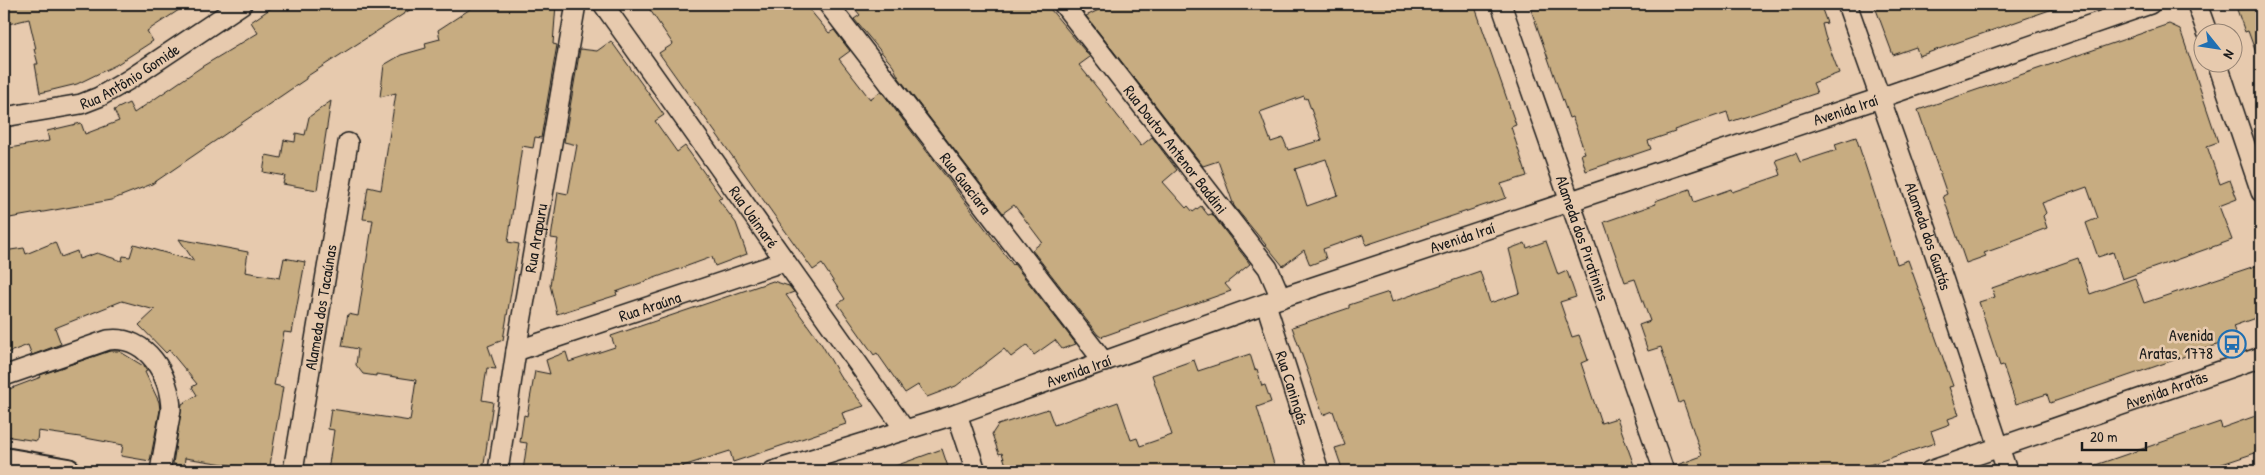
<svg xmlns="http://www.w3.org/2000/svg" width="2265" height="475" font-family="'Patrick Hand',sans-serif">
<rect width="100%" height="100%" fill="#e7caae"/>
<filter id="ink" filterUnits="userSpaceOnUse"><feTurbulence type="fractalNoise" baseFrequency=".02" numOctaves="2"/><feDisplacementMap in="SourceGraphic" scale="10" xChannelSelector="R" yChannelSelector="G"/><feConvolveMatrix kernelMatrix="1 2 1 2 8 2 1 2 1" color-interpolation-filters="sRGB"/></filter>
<g filter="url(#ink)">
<g fill="#c7ac81" stroke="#1c1c1c" fill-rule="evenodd">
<polygon points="4,4 188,4 147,31 153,41 116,65 77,84 40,93 35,64 38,64 34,49 36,49 29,19 4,25"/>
<polygon points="277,4 419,4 306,77 306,79 152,184 111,200 4,219 4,149 49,141 47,131 81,123 85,134 119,121 114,110 129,103 134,113 203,66 258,33 251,22"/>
<polygon points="478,4 556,4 553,44 557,45 541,138 535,137 533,148 522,146 508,242 519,244 503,340 488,346 496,369 487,368 482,400 493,402 483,471 328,471 334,430 328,429 331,409 410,421 416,380 376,374 376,376 363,374 356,365 358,349 342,346 348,314 358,316 373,220 363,219 368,187 381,190 396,93 380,97 384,65 401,55 426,48 425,43 440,39 438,30"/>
<polygon points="646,4 805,4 829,33 834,30 850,51 839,59 870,99 881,91 1013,265 1014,264 1076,344 1062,349 1055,340 1034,355 1027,345 1011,357 1004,349 956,386 927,397 918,385 905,393 877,353 874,355 838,304 845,299 822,264 813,270 659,53 673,44"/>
<polygon points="851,4 1046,4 1090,57 1079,65 1107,100 1106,101 1141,146 1152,137 1177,170 1163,182 1186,208 1188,206 1193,212 1201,206 1208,215 1212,214 1250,264 1225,284 1231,291 1101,337 1098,335 1032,250 1042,242 1014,205 1003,213 899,78 893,66 854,19 860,15"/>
<path d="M1111,4H1474L1516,125L1511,127L1527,176L1501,184L1506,198L1366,245L1363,235L1323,249L1326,259L1310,265L1304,250L1283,266L1234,206L1218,161L1203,166L1086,16ZM1304,96L1305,99L1307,98L1322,140L1288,150L1283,138L1271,142L1260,112ZM1326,159L1338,195L1307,206L1295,169Z"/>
<polygon points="1529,4 1820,4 1827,23 1822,24 1825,36 1839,73 1813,83 1817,93 1730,122 1727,112 1674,130 1675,132 1648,141 1651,149 1586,171 1581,154 1585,153 1573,119 1572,117 1569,118"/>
<polygon points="1874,4 2061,4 2061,6 1919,56 1916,47 1893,55"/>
<polygon points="2235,4 2261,4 2261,61 2259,61 2248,31 2245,32"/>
<polygon points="2169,24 2180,29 2218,142 2207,146 2220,184 2230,180 2237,199 2219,206 2232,240 2122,279 2113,252 2098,257 2086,223 2098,218 2087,187 2042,203 2046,213 2043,216 2047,228 2012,241 2012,243 1984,253 1986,256 1966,263 1943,196 1947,194 1918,110"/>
<polygon points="611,41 664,115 655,121 677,152 685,146 722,198 718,199 736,223 747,254 715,266 712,257 616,292 617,295 557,314 550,285 558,239 551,238 558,192 568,194 577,145 564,142 580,49 597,51"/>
<polygon points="331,101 317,190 283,184 285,176 263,172 266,155 281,158 284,140 295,142 296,133 305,135 309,117"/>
<polygon points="1856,137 1897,264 1908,260 1953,386 1949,387 1959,415 1948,419 1950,424 1931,431 1935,443 1851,471 1675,471 1674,466 1702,456 1683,401 1679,403 1661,347 1648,351 1639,325 1650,321 1635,279 1625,282 1604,222 1656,204 1655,201 1690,189 1694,202 1731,189 1732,192 1781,175 1776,160 1796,153 1800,162 1837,150 1835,144"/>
<polygon points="179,239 248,252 245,272 280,278 284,258 305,262 292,333 284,332 274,385 283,387 269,471 185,458 184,466 173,464 182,404 197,395 192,387 197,384 169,350 166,353 139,325 155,310 122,301 55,328 61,344 32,355 28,345 4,354 4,251 24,248 26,254 55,242 61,257 77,251 79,259 97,253 122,261 123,256 130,257 134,244 194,261"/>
<polygon points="1546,241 1558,275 1567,271 1576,297 1560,302 1572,337 1579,335 1588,360 1581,363 1601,423 1617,418 1636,471 1343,471 1335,448 1345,445 1333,411 1323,415 1292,327 1349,308 1349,305 1389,292 1392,302 1480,271 1490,303 1520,293 1509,249 1525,243 1527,248"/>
<polygon points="2078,258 2090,294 2135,278 2144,303 2261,264 2261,316 2233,326 2237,338 2050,403 2047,394 2016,404 2003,365 2000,366 1979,302 1995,297 1992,288"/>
<polygon points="773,281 789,286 794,292 786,295 822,345 840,376 864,406 842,413 846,424 733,462 730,451 683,466 684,471 523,471 527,443 520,442 524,415 527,416 535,371 550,374 546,360 566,352 569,362 615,347 611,336"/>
<polygon points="110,351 119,351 145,367 147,371 145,372 159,402 160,410 150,461 121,456 123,445 80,437 38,431 37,441 4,436 4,391 41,377 40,375"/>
<polygon points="1250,354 1255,370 1257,369 1262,386 1265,385 1271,402 1257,407 1276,471 1008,471 1002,453 999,454 992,434 998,425 1048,409 1054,425 1118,402 1131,440 1137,438 1140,446 1172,435 1152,375 1194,360 1198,371"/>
<polygon points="2261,414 2261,451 2201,471 2087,471 2087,468 2220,422 2222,428"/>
<polygon points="942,449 948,467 935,471 888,471 887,469"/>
</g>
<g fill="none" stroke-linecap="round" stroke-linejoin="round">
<g stroke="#1c1c1c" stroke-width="22">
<g id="minor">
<path id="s1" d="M603,4L905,430"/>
<path id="s2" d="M828,4L1104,362"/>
<path id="s3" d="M1063,4L1268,268L1281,298"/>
<path id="s4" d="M1501,4L1664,471"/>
<path id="s5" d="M1847,4L1929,236L2007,471"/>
<polyline points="2197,4 2207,32"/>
<polyline points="2217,62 2261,192"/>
<path id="s6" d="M4,117L81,104L99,97L130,79L242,4"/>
<path id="s7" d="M1266,304L1319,471"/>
<path id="s8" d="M516,351L785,261"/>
<path d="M4,376L108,340C147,335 170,375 171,410L160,471"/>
<polyline points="957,414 976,471"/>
<path id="s9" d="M293,471L348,143"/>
<path id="s10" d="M498,471L516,351L576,4"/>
<path id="s11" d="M773,471L957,414L1289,295L1880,98L2150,4"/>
<path id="s12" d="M1930,471L2261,357"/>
</g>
</g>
<g stroke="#1c1c1c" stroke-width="28">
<polyline id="tertiary" points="4,460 68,471"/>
</g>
<use href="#minor" stroke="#e7caae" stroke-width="19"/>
<use href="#tertiary" stroke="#e7caae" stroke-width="24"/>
</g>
</g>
<defs>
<g id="bus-ring" transform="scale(1.4375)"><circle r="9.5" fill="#e7caae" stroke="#1f6fb2" stroke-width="1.5"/><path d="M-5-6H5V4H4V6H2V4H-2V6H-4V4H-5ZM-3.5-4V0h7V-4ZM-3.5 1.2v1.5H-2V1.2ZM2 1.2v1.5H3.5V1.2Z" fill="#1f6fb2"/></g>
</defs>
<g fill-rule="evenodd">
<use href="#bus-ring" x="2232" y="344"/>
</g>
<g text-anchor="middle" stroke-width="5" stroke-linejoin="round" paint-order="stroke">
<g font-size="16" fill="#1c1c1c" stroke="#e7caae">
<text dy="6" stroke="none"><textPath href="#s6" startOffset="134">Rua Antônio Gomide</textPath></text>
<text dy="6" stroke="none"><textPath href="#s11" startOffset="1132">Avenida Iraí</textPath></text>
<text dy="6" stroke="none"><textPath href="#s3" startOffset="184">Rua Doutor Antenor Baddini</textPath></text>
<text dy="6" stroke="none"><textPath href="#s2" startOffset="226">Rua Guaciara</textPath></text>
<text dy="6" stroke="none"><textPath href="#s1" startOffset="261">Rua Uaimaré</textPath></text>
<text dy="6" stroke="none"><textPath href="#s10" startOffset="236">Rua Arapuru</textPath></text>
<text dy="6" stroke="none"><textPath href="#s11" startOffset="728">Avenida Iraí</textPath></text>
<text dy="6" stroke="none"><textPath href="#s5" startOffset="246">Alameda dos Guatás</textPath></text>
<text dy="6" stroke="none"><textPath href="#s4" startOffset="248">Alameda dos Piratinins</textPath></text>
<text dy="6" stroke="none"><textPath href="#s8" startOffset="141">Rua Araúna</textPath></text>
<text dy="6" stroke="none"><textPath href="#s9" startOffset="166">Alameda dos Tacaúnas</textPath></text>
<text dy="6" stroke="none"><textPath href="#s11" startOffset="322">Avenida Iraí</textPath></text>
<text dy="6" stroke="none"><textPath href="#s7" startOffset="88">Rua Caningás</textPath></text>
<text dy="6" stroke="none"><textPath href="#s12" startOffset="250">Avenida Aratãs</textPath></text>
</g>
<g font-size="16" fill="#1c1c1c" stroke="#e7caae" text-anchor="end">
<text x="2213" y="341">Avenida<tspan x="2213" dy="18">Aratas, 1778</tspan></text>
</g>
</g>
<rect width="2265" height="475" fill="none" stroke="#e7caae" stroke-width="20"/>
<rect x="10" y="10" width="2245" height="455" fill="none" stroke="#1c1c1c" stroke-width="2" filter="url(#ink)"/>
<g transform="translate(2218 48) rotate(120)"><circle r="24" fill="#e7caae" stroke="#968474"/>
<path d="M0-4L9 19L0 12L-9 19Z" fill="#1f6fb2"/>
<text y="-8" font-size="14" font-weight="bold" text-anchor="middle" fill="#1c1c1c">N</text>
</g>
<path d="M2082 442v8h64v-8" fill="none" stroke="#1c1c1c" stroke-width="2.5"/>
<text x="2090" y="442" font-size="15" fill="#1c1c1c" stroke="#e7caae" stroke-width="4" paint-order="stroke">20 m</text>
</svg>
